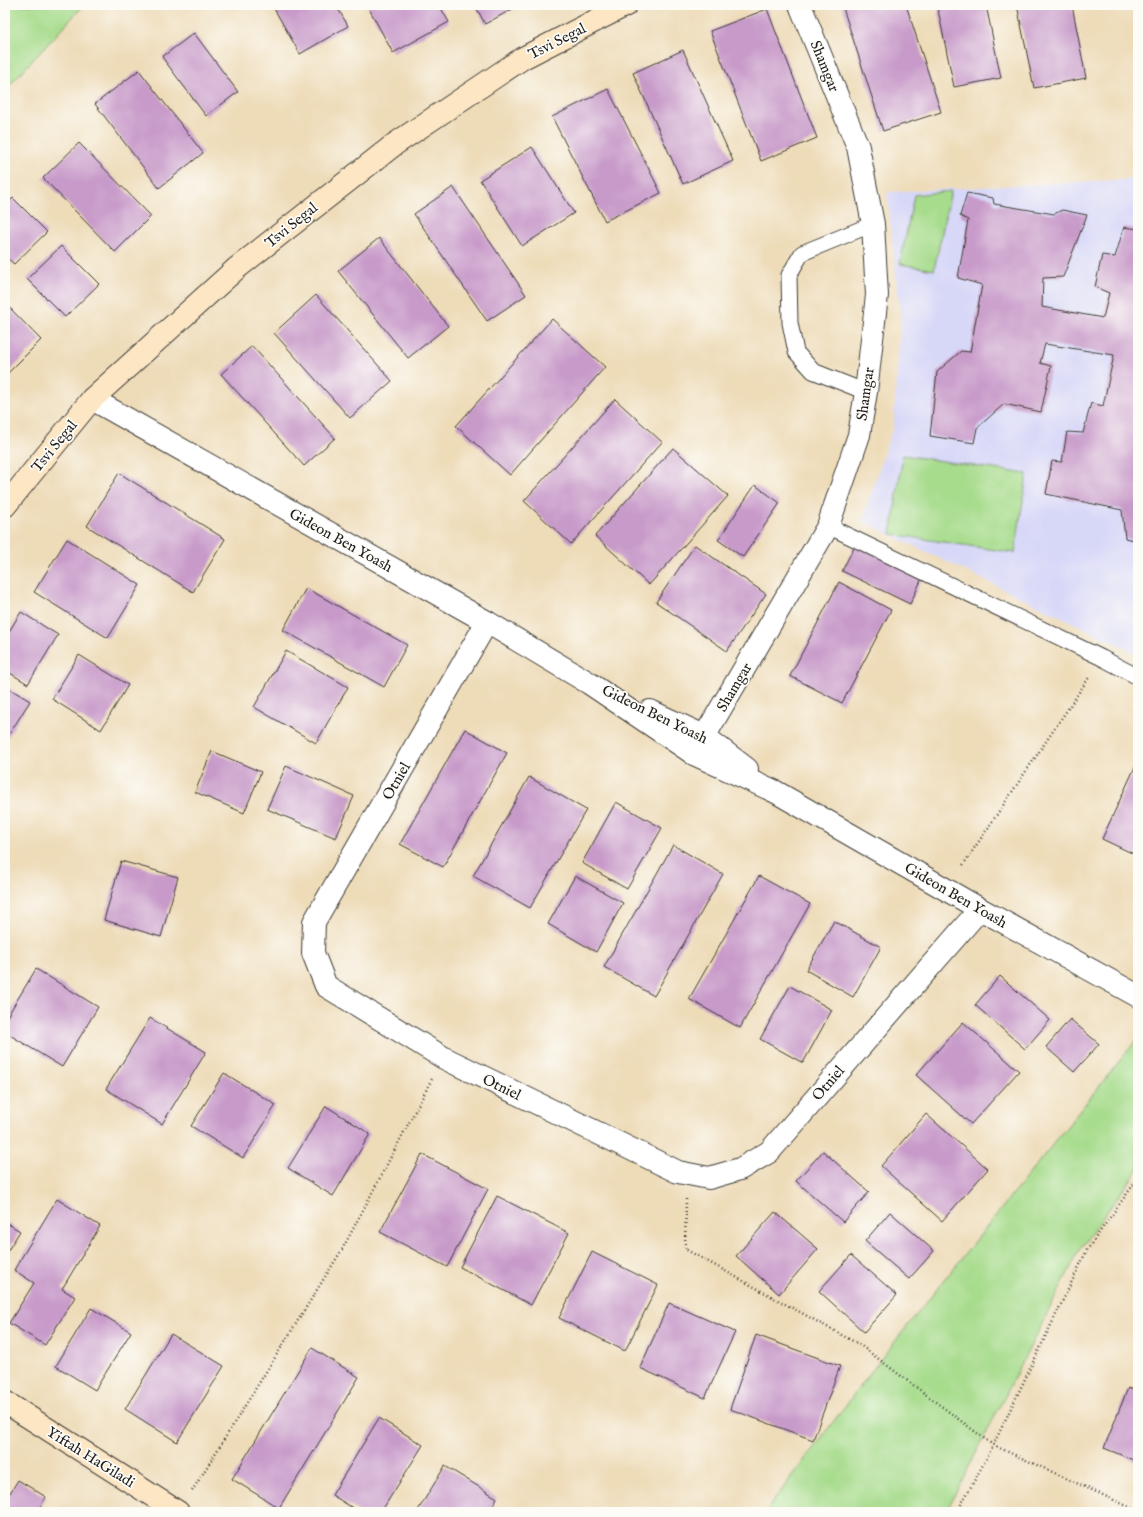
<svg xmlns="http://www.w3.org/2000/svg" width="1143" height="1517" font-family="'IM FELL English',serif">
<rect width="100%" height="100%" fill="#fdfcf7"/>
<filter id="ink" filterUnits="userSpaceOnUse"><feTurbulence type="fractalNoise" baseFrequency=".025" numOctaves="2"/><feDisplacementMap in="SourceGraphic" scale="8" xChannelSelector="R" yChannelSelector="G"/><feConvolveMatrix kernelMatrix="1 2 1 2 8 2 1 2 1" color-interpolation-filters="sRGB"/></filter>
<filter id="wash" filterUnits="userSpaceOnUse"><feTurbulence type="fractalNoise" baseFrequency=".012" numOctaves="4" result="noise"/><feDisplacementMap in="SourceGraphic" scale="16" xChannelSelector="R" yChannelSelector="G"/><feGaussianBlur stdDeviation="0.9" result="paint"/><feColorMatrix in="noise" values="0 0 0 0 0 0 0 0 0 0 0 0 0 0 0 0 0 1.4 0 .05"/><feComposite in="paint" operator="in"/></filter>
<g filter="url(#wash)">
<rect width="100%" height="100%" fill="#eedcb9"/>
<polygon fill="#d7d7f8" points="1138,179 1138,654 862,521 893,427 901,321 887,192"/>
<g fill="#a7dc8d" stroke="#627c54">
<polygon points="5,5 84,5 5,90"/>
<polygon points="951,191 934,270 900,264 914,195"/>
<polygon points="903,455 1027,474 1015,553 891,534"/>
<polygon points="1138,1038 1138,1170 1081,1247 946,1512 765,1512 877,1364"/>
</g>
<g id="blocks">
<g fill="#c79ac9">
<polygon points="272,5 336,5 348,26 300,54"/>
<polygon points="367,5 439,5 449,22 393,53"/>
<polygon points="475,5 518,5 518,6 485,24"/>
<polygon points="842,5 906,5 941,112 883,131"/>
<polygon points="937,5 986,5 1001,78 954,87"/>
<polygon points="1017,5 1072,5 1086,78 1034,88"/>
<polygon points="767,9 817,138 761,161 710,31"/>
<polygon points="194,33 238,92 206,116 162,57"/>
<polygon points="683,50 733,161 683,184 633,73"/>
<polygon points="139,70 203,153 159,188 95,104"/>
<polygon points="608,89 661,193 605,221 552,117"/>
<polygon points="79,143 151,216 115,252 43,178"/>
<polygon points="532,147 574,213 522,246 480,180"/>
<polygon points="453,187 526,295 487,321 414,214"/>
<polygon points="967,193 993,198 994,204 1054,214 1062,210 1087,215 1063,277 1043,278 1042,307 1103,318 1109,293 1095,287 1102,255 1115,257 1124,227 1138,229 1138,541 1125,538 1122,510 1046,494 1052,461 1062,462 1067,432 1083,433 1091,403 1103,406 1114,355 1045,344 1040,363 1051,366 1041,412 1004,404 977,428 974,443 930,436 937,372 961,351 970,352 982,285 958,278 968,220 960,216"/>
<polygon points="13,198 47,232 14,264 5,256 5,206"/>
<polygon points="379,238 448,326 408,358 338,271"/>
<polygon points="61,246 99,284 65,317 27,279"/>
<polygon points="316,295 392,381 350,418 274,333"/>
<polygon points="5,303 41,340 5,376"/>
<polygon points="552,319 605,367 510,475 456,426"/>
<polygon points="252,346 335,438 304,466 221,374"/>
<polygon points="615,399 662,442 571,544 524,501"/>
<polygon points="673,448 728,496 649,585 595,536"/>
<polygon points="119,473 225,539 193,592 87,526"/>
<polygon points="755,485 780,503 743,557 718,540"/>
<polygon points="67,539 140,585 108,638 34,592"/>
<polygon points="857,541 924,574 910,604 842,571"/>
<polygon points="695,545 766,594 727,651 656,602"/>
<polygon points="839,582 891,610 842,703 790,676"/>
<polygon points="306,588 407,645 384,687 283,630"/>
<polygon points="21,612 58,635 28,684 5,670 5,638"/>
<polygon points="286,651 348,687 316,743 254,707"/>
<polygon points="79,655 128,685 101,730 52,699"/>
<polygon points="5,686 30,701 5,741"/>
<polygon points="465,729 507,753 443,867 400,844"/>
<polygon points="212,751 261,772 244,813 195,792"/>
<polygon points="286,766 354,796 336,838 267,809"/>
<polygon points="1135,767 1138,769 1138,856 1102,839"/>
<polygon points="529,777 586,810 530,908 473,876"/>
<polygon points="616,802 662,828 627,889 582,863"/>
<polygon points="673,845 723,874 654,996 604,967"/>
<polygon points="121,861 178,877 161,937 104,920"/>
<polygon points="575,876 623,903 596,952 548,924"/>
<polygon points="759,876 810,904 740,1028 689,999"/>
<polygon points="834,921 881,947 853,997 806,970"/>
<polygon points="36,969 98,1007 62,1067 5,1032 5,1020"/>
<polygon points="1000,976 1050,1020 1025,1049 975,1005"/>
<polygon points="790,986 832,1010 803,1063 760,1039"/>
<polygon points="150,1018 206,1052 162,1124 106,1089"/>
<polygon points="1070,1019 1099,1044 1074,1072 1046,1047"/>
<polygon points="963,1022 1019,1071 971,1124 916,1075"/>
<polygon points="224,1073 276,1105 243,1158 191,1126"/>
<polygon points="326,1106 370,1134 333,1196 288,1168"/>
<polygon points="926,1114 988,1169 942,1221 881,1166"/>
<polygon points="823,1151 869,1192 843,1222 796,1181"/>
<polygon points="422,1154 488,1189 447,1267 380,1232"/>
<polygon points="497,1196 569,1233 531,1305 460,1267"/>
<polygon points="57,1199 100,1226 62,1289 75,1297 45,1345 9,1323 34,1283 14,1270"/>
<polygon points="775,1212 818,1249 779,1294 736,1256"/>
<polygon points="890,1212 934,1251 909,1279 865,1241"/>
<polygon points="5,1222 20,1231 5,1255"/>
<polygon points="592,1252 658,1285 625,1351 559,1318"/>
<polygon points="851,1255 897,1295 864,1332 819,1291"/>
<polygon points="669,1303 735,1332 705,1398 640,1368"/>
<polygon points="91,1308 131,1332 95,1390 56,1366"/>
<polygon points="171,1334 224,1366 177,1442 125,1409"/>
<polygon points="756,1335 840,1366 813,1440 730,1409"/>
<polygon points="312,1348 359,1377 279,1508 232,1479"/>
<polygon points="1128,1388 1138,1392 1138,1462 1104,1448"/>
<polygon points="379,1418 423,1445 381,1512 359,1512 332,1495"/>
<polygon points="445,1466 497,1498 489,1512 417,1512"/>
<polygon points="18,1480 46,1497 38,1510 42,1512 5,1512 5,1490 10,1493"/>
</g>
</g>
</g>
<g filter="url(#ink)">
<use href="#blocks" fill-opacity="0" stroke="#3c3934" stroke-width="1"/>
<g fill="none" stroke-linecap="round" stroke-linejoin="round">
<g stroke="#3c3934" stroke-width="17">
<g id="lane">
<polyline points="866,392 813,371 796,352 790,323 789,275 802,253 873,224"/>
<polyline points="828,526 1102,658 1138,677"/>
</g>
</g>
<g stroke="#3c3934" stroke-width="24">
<g id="street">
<polyline points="92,399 487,622 589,683 694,754 776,792 980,909 1138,996"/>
<polyline points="487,622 314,922 313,953 326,986 444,1058 678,1172 709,1178 740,1169 769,1152 980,909"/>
<polyline points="650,711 704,736 747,769"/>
<polyline points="694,754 828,526 859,435 866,392 877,295 873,224 858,147 800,5"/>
</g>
</g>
<g stroke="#3c3934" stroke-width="24">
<g id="secondary">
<polyline points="5,506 92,399 237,268 395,144 523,58 626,5"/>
<polyline points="5,1402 178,1512"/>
</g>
</g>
<g stroke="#3c3934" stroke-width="2.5" stroke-dasharray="1 3" stroke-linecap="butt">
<polyline points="963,865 1090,676"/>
<polyline points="686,1199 685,1249 860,1345 993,1445 1138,1511"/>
<polyline points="192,1491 343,1248 432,1079"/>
<polyline points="957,1512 989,1454 1087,1250 1138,1178"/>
</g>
<use href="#lane" stroke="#fff" stroke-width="15"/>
<use href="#street" stroke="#fff" stroke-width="22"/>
<use href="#secondary" stroke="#fce6c4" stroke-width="22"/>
</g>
</g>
<g text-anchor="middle" stroke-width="3.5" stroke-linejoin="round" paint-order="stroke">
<g font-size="15" fill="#1c1c1c" stroke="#fdfcf7">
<text transform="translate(557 41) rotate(-27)" y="5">Tsvi Segal</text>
<text transform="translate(825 66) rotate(68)" y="5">Shamgar</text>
<text transform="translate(291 225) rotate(-39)" y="5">Tsvi Segal</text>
<text transform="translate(865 394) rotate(-82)" y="5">Shamgar</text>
<text transform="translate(54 446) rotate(-51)" y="5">Tsvi Segal</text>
<text transform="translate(341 540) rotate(29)" y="5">Gideon Ben Yoash</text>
<text transform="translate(734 687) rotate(-59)" y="5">Shamgar</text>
<text transform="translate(655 714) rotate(26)" y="5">Gideon Ben Yoash</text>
<text transform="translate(396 781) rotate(-60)" y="5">Otniel</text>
<text transform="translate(956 895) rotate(30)" y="5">Gideon Ben Yoash</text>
<text transform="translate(828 1083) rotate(-49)" y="5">Otniel</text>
<text transform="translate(502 1087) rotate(26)" y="5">Otniel</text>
<text transform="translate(91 1457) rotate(32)" y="5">Yiftah HaGiladi</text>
</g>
</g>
<rect width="1143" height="1517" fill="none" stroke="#fdfcf7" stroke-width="20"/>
</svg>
